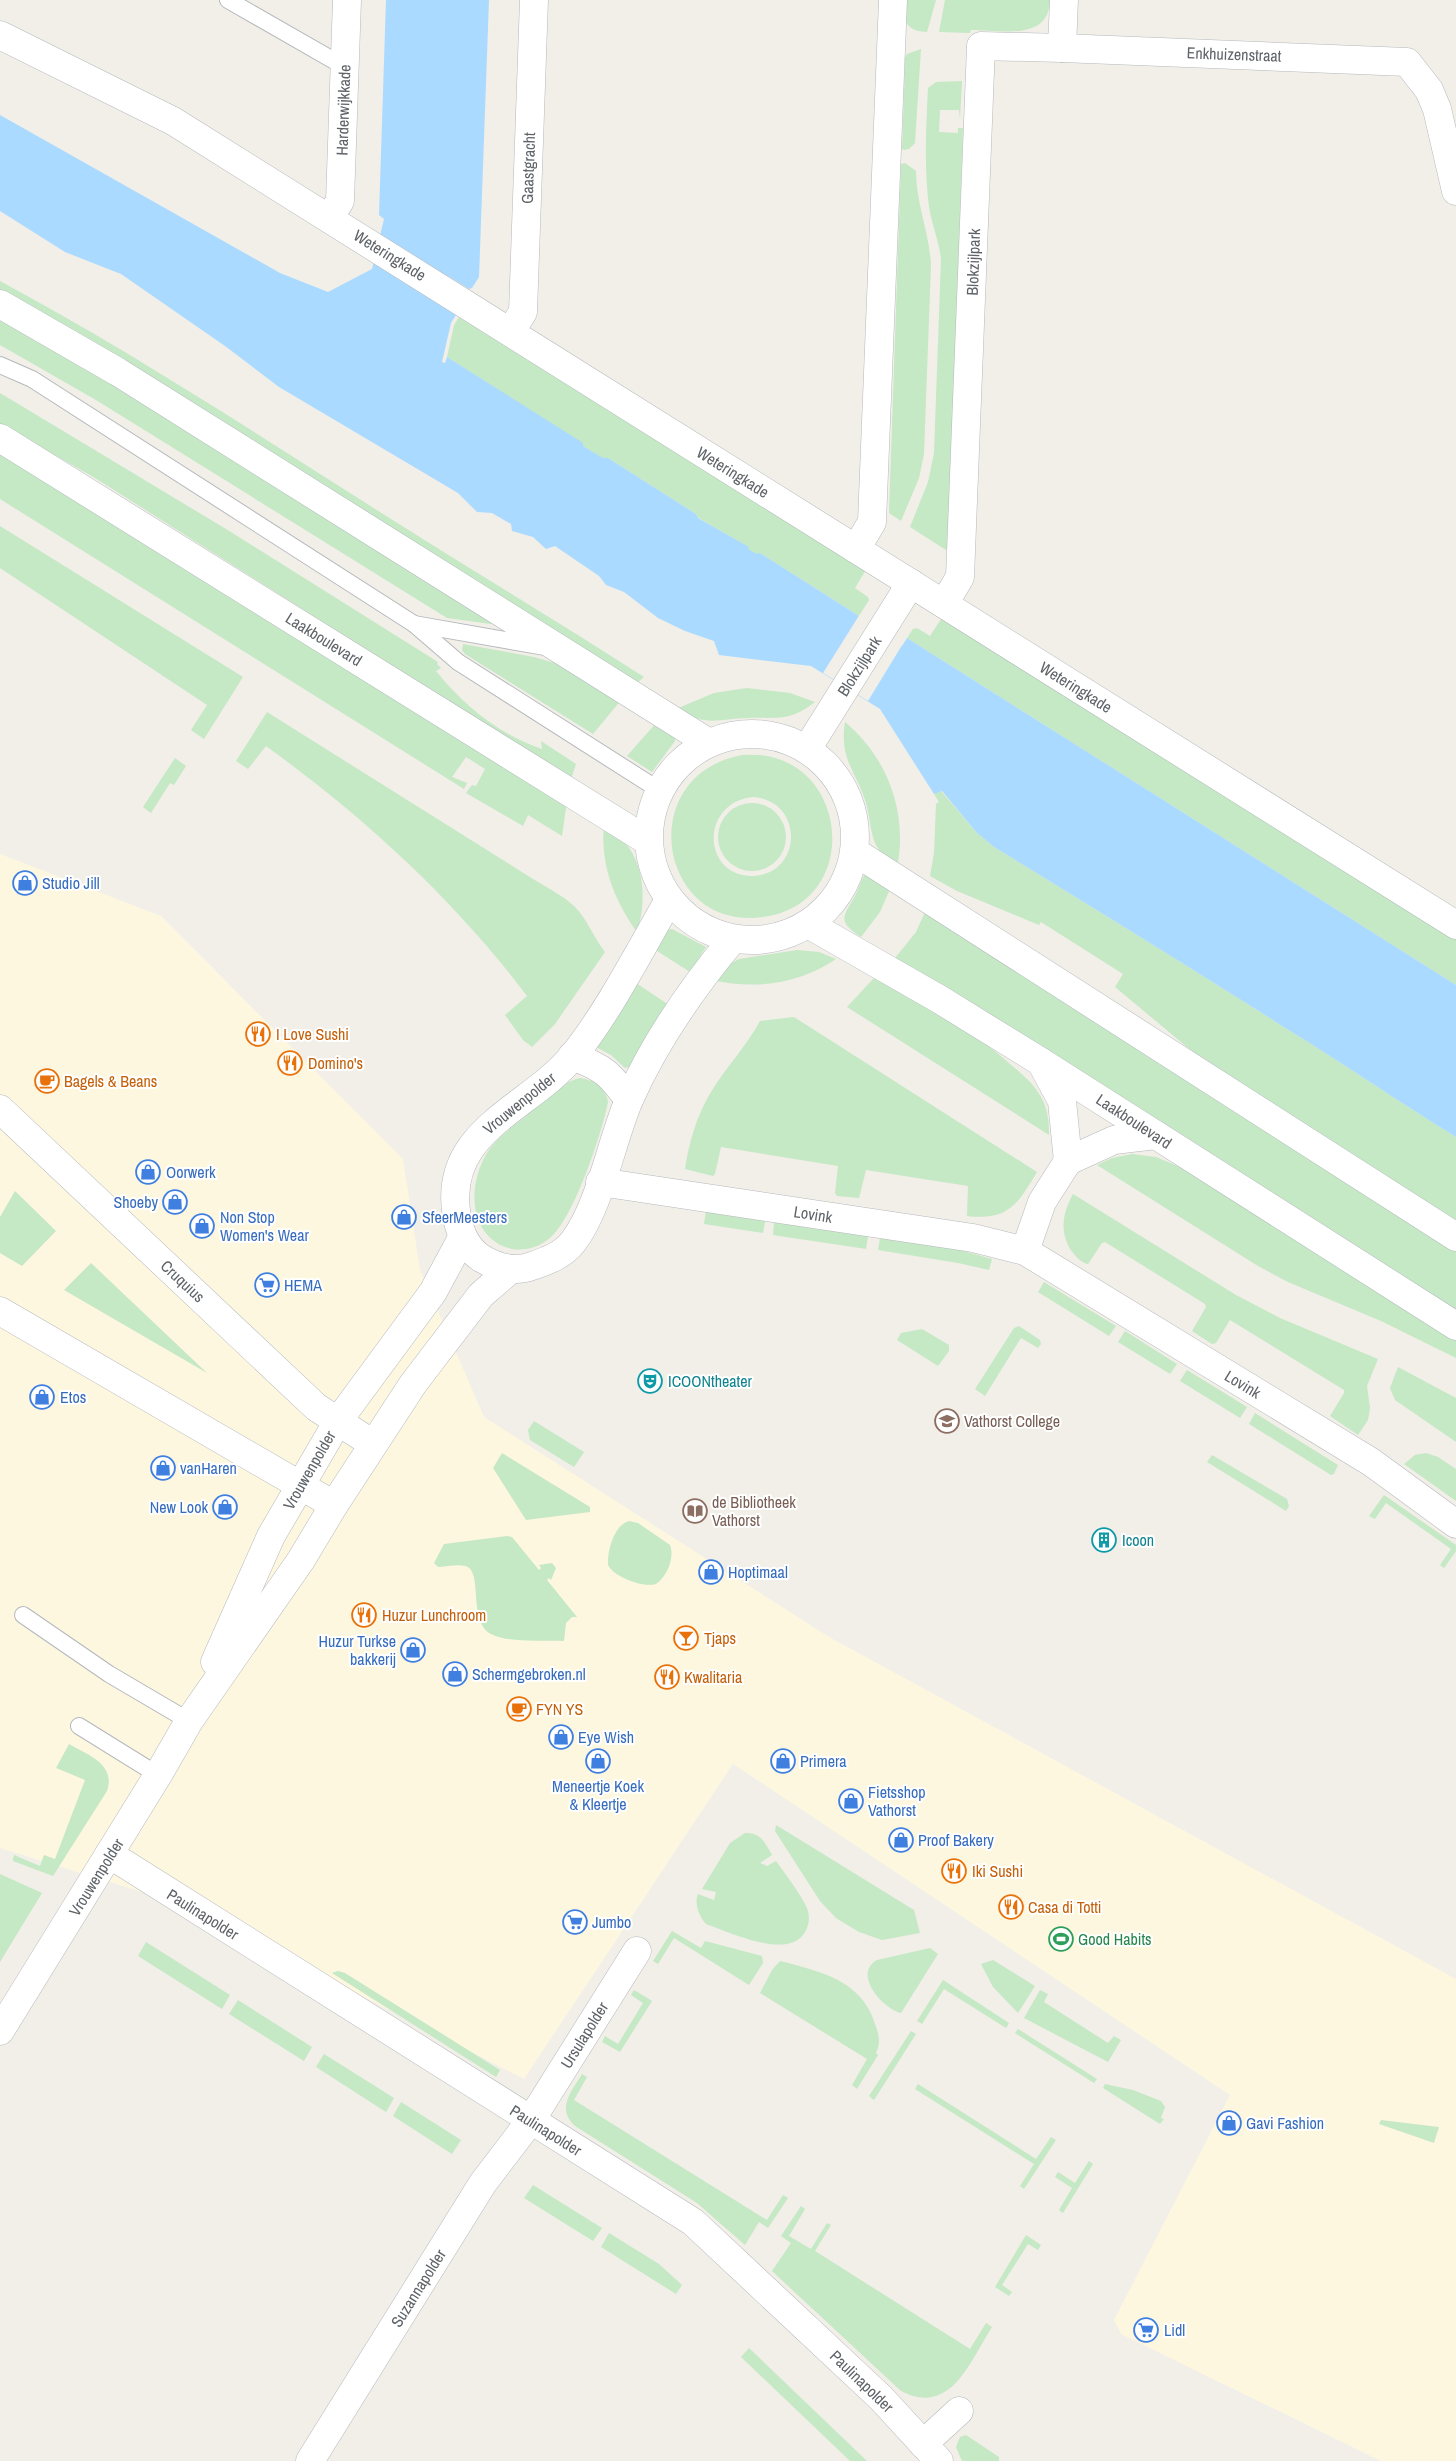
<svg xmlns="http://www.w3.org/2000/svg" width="1456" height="2461" font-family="'Archivo Narrow',sans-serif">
<rect width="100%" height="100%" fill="#f1efe8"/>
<polygon fill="#fef7e0" points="0,854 161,916 403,1159 420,1270 484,1417 829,1637 1456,1979 1456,2461 1381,2461 1121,2334 1114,2320 1230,2095 733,1764 524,2079 184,1905 0,1848"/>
<g fill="#c5e8c5" fill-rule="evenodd">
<path d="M907,0H936L927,32C913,31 907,28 903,14H907Z"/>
<path d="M945,0H1050C1049,42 1000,30 971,30L970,33L939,32Z"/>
<polygon points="921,49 915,143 909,149 904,150 902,149 905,66 901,66 907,54"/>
<path d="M962,81L960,119L959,110H940L939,132L958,133V128H963L949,541L946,550L910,527L928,482L934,453L941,259C939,241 932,225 929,207C924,168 926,128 928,88L936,82Z"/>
<path d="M905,163L916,171C916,203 929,232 931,264L924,454L919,478L901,521L889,513L901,164Z"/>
<path d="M0,281C132,352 257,434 383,514C470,569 558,622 644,677L637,683L91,340L0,290Z"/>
<polygon points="461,314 867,568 855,588 868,597 869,600 859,616 760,553 757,555 748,549 748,547 697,517 696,514 608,458 603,459 583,446 582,443 447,357 454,325"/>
<polygon points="0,319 171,416 492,622 491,624 447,618 96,400 0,345"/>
<path d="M0,393L226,529L438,662L437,664L441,668L436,671C465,707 499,734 542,749L541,741L576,764L571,779L95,478L0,424Z"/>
<polygon points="0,450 567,801 562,836 528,815 523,826 466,793 472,785 476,786 485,769 466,757 452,777 467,783 464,789 0,499"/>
<polygon points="0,526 243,677 204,739 191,730 207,705 0,568"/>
<polygon points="943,616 1456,938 1456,985 907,638 913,629 917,628 930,636"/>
<polygon points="463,644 534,657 565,666 622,699 593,734 465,654 462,650"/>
<path d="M747,688L790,693L815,702C789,722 778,717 748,718C715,719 708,727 676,709L714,693Z"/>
<path d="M267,712L533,879C546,887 564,896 575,907C587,919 594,938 605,952L555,1024L532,1047L523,1040L505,1015L527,996C454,899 364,817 266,746L248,769L236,761Z"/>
<polygon points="657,722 675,736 675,741 652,772 627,756"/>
<path d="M845,722C888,758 908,813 897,868C889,861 881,854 876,845C870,832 870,817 866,803C856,770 839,760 845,722Z"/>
<path d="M742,755C849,746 867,903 763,917C658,932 633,775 742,755ZM754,797C806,802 802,877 750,876C701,874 701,801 754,797Z"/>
<polygon points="175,758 186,766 174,785 170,783 151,813 143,807"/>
<path d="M941,791L977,833L994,847C1092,907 1190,967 1287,1029C1344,1064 1399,1102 1456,1137V1223L1217,1072L1115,987L1123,974L1041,922L1039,925L957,891L930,876L934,853L936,804L939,802L934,794Z"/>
<circle cx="752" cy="837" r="34"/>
<path d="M604,824C610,829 617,834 622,839C645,863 647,902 637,932C614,900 600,864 604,824Z"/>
<path d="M865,874L890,889L880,912L861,937C837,921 843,917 855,896C859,888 861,880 865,874Z"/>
<polygon points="925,912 1456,1249 1456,1313 895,958 916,932"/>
<polygon points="672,929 706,947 690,972 654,949 666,930"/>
<path d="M797,950L819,952L836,959C799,984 756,990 712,980L728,965L739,959Z"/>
<path d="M874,978C923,1001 969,1027 1010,1064C1022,1074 1034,1084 1041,1097C1048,1109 1049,1122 1049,1135L847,1007Z"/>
<polygon points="633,981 669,1005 629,1067 625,1068 611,1055 596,1047"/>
<path d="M794,1017L1037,1172C1018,1204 1008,1221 967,1216L968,1186L866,1170L859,1198L837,1196L835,1193L838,1166L721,1147L715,1174L713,1176L685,1169C689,1142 697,1115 711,1092C726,1067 746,1047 760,1021Z"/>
<path d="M580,1078C594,1080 606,1087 608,1102C602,1133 574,1217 551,1237C525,1260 487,1250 477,1216C471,1195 476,1171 487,1153C496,1138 511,1128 525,1117C541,1103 559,1083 580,1078Z"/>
<polygon points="1132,1154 1156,1157 1194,1173 1456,1337 1456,1358 1381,1321 1288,1282 1258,1266 1097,1165 1112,1158"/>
<polygon points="15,1191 56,1231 22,1266 0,1253 0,1217"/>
<path d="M1073,1194L1236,1295L1280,1318L1378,1359L1367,1386L1370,1408L1368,1420L1358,1435L1330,1416L1344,1393V1390L1230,1320L1216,1343L1212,1344L1192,1331L1206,1307L1205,1304L1105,1242L1102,1243L1088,1264C1082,1263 1077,1258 1073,1253C1059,1234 1062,1214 1073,1194Z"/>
<polygon points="706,1211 765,1221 763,1233 704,1224"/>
<polygon points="774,1222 868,1236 866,1249 773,1235"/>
<polygon points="880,1238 960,1250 992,1259 989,1270 958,1263 878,1250"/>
<polygon points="91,1263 207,1373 64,1290"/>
<polygon points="1044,1282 1116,1326 1109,1336 1038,1292"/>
<polygon points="1019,1326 1040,1340 1041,1344 1038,1348 1021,1338 985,1396 975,1389 1014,1328"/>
<polygon points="922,1329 949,1345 949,1351 938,1366 897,1340 901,1333"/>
<polygon points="1125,1331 1177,1364 1170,1374 1118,1342"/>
<polygon points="1398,1367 1456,1398 1456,1442 1395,1400 1390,1388"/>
<polygon points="1187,1370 1247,1407 1240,1418 1180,1381"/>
<polygon points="1255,1413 1338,1465 1334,1474 1331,1475 1249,1424"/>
<polygon points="534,1421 584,1452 574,1467 530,1440 528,1430"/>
<polygon points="502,1453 590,1507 590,1512 526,1520 493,1468"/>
<polygon points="1426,1453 1438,1457 1456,1469 1456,1501 1404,1464 1415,1455"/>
<polygon points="1212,1455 1287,1499 1289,1506 1286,1511 1207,1462"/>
<polygon points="1384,1495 1456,1545 1456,1551 1444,1568 1440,1565 1451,1549 1386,1503 1375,1519 1369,1516"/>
<path d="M629,1521L638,1523L670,1545C675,1558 667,1576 656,1584C643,1588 614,1577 608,1565C607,1551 614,1525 629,1521Z"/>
<path d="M507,1536L512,1537L539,1570L541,1568L539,1565L552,1563L556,1568L551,1580L549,1578L547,1580L577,1617H572L566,1623L564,1641C545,1640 507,1643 491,1634C467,1621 484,1570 465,1566C457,1564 446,1567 438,1567L434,1563L444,1544Z"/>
<path d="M69,1744C88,1755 116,1764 107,1791L53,1876L13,1861V1859L14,1855L40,1866L44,1855L55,1859L85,1780L56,1768Z"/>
<polygon points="776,1825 914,1910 920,1933 882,1940 859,1932 836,1918 820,1901 775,1831"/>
<path d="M745,1833C761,1832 765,1843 772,1855L760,1863L767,1866L776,1861C786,1875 798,1890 806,1906C810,1914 810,1924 805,1932C789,1961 729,1932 706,1924C699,1917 694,1903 698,1894L714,1900L716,1892L702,1889L730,1843Z"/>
<polygon points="0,1874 42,1893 0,1962"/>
<polygon points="672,1931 701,1948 705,1941 762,1956 763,1963 749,1985 674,1938 658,1964 653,1961"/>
<polygon points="146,1942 230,1995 222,2009 138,1956"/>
<path d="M930,1948L938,1954L901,2013C883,2009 852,1974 877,1960Z"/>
<polygon points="993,1960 1035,1986 1018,2013 993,1987 981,1964"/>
<path d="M780,1961C819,1971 862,1980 875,2024C879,2034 881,2043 876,2053L878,2055L857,2089L852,2085L867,2059L760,1993L772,1970Z"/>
<polygon points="338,1971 345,1973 500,2070 496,2077 332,1973"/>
<polygon points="943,1980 1009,2023 1006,2028 944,1989 922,2024 917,2021"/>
<polygon points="634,1990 652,2001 620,2052 602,2042 605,2036 618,2044 643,2003 631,1995"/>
<polygon points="1040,1990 1048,1994 1044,2002 1108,2043 1114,2036 1121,2040 1108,2062 1024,2018"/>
<polygon points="238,2000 312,2047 304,2061 229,2014"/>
<polygon points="1018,2029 1097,2079 1094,2083 1015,2033"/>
<polygon points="911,2031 916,2034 874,2100 869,2096"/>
<polygon points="324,2054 394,2098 386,2112 316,2067"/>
<path d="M582,2074L587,2077L574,2100L767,2220L783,2195L788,2198L768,2228L759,2222L745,2245L697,2203L575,2126C556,2109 571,2092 582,2074Z"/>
<polygon points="918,2084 1036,2159 1051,2137 1056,2140 1024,2189 1020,2186 1034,2164 915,2089"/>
<polygon points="1105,2084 1133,2090 1161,2101 1165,2107 1161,2118 1164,2119 1160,2124 1103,2088"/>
<polygon points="401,2102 461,2140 452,2154 393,2116"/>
<polygon points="1381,2120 1439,2127 1434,2143 1379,2124"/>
<polygon points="1089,2161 1093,2164 1063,2213 1059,2210 1072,2188 1055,2177 1058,2172 1075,2183"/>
<polygon points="533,2185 602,2228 593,2241 524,2198"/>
<path d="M801,2206L805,2209L789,2236L811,2249L827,2223L831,2225L815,2251L970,2349L986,2323L992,2327C970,2361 951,2417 901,2391L772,2271L791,2243L781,2236Z"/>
<polygon points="609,2233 659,2264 682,2285 676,2294 601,2247"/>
<polygon points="1026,2235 1041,2245 1038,2250 1028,2244 1002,2285 1012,2292 1009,2296 995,2287"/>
<polygon points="749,2348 867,2461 850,2461 741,2357"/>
<polygon points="966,2435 999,2457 999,2461 962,2461 956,2447 960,2437"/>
</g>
<path fill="#aadaff" d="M386,0H489L479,277L472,288L469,289L448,276L456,315L451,323L442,362L445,363L447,357L583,443V446L603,458H608L696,514L698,518L749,547L748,549L757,554L760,553L859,616L902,646L907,638L1456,985V1137C1399,1102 1344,1064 1287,1029C1190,967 1092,907 994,847L977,833L942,791L934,794L880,709L811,666L719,655L714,641L685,631L658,618L624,592L606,585L599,576L555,546L546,549L533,537L512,531L511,524L492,513L477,512L458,493L279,387L225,346L121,274L65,252L0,211V115L280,273L328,292L372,269L384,219L379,215Z"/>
<polygon fill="#f1efe8" points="860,614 902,643 904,642 868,701 823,673"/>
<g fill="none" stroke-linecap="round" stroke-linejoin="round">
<g stroke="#b5b8bc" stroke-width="18">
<g id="service">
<polyline points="228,0 345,67"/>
<polyline points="0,365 32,379 414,624 458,662 659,790"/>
<polyline points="414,624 545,647"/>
<polyline points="23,1615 109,1674 189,1721"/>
<polyline points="79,1726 158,1775"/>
</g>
</g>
<g stroke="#b5b8bc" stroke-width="29">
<g id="minor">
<polyline points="0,35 173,121 1456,925"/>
<polyline points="1062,48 1407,62 1429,90 1437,109 1456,191"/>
<polyline points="329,218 340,201 347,0"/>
<polyline points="510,332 523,312 534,0"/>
<polyline points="856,549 872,522 893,0"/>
<polyline points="944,604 960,577 981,46 1062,48 1064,0"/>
<polyline points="807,749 911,583"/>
<polyline points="1041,1062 1062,1101 1068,1161"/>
<polyline points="0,1109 316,1407 373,1444"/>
<polyline points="600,1182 973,1238 1025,1251 1371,1462 1456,1524"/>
<polyline points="1025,1251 1042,1202 1068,1161 1114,1140 1156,1135"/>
<polyline points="0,1311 334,1505"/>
<polyline points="109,1854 693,2222 881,2398 939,2461"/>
<polyline points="923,2444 959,2411"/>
<polyline points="310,2461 483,2183 531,2120 637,1951"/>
</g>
</g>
<g stroke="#b5b8bc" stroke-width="29">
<g id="tertiary">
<path d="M669,900C640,950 609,1011 573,1056C528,1110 441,1131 457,1217C460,1233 466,1248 481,1258C496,1267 514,1273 532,1266C547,1261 563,1255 573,1242C600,1207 611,1142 629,1100C655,1041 692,988 733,939"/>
<path d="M572,1056C604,1068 609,1073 629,1100"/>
<polyline points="215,1662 271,1536 338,1421 433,1292 462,1238"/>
<polyline points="0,2031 158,1775 189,1721 301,1560 334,1505 413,1384 481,1295 511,1269"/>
</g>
</g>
<g stroke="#b6babf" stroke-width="29">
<g id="secondary">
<polyline points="0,304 118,372 709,743"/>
<polyline points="0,438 648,841"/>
<circle cx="752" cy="837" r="103"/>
<polyline points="855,852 1456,1237"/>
<polyline points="808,924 939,999 1041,1062 1456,1326"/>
</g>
</g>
<use href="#service" stroke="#fff" stroke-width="16"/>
<use href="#minor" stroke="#fff" stroke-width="28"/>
<use href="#tertiary" stroke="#fff" stroke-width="28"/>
<use href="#secondary" stroke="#fff" stroke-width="28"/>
</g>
<defs>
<g id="shop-ring" transform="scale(1.25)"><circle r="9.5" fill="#fff" stroke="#3f7fe0" stroke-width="1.5"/><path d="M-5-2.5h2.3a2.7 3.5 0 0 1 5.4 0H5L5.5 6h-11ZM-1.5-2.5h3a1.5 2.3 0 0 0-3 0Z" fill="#3f7fe0"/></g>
<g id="restaurant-ring" transform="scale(1.25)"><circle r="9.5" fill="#fff" stroke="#e8710a" stroke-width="1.5"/><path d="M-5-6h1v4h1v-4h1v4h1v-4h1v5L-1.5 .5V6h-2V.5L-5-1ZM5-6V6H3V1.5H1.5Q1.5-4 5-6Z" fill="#e8710a"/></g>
<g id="cafe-ring" transform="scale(1.25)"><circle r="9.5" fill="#fff" stroke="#e8710a" stroke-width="1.5"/><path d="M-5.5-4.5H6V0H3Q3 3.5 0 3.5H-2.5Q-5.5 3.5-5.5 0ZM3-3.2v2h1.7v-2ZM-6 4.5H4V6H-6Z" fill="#e8710a"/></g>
<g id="supermarket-ring" transform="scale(1.25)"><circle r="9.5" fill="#fff" stroke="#3f7fe0" stroke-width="1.5"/><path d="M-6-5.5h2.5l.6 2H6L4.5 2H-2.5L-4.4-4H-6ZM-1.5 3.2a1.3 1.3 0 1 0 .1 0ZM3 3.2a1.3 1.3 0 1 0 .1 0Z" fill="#3f7fe0"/></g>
<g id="theatre-ring" transform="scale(1.25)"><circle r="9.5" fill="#fff" stroke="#0f9aa8" stroke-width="1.5"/><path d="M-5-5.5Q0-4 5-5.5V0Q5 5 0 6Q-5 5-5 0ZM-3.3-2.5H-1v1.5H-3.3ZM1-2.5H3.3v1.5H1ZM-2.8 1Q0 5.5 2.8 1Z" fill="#0f9aa8"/></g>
<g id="school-ring" transform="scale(1.25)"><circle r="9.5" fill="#fff" stroke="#8d6e63" stroke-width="1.5"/><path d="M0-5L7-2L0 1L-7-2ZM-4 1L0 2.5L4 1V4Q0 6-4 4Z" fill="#8d6e63"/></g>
<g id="library-ring" transform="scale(1.25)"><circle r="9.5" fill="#fff" stroke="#8d6e63" stroke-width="1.5"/><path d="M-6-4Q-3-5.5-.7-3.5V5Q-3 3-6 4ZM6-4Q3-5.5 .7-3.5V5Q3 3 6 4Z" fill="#8d6e63"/></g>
<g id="building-ring" transform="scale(1.25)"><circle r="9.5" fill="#fff" stroke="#0f9aa8" stroke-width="1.5"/><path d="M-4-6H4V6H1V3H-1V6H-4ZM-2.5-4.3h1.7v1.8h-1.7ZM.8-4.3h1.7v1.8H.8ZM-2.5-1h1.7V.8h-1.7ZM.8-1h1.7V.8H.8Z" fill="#0f9aa8"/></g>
<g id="bar-ring" transform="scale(1.25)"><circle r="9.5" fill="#fff" stroke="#e8710a" stroke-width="1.5"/><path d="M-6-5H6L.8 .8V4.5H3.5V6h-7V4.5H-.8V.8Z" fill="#e8710a"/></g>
<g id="stadium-ring" transform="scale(1.25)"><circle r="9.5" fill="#fff" stroke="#2e9e5b" stroke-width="1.5"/><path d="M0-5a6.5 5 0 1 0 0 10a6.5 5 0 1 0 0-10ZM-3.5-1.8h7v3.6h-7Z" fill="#2e9e5b"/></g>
</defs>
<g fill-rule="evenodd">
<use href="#shop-ring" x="25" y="883"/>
<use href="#restaurant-ring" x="258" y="1034"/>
<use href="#restaurant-ring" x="290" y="1063"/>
<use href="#cafe-ring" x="47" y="1081"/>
<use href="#shop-ring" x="148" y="1172"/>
<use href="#shop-ring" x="175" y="1202"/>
<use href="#shop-ring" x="404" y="1217"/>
<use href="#shop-ring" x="202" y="1226"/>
<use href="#supermarket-ring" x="267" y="1285"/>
<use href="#theatre-ring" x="650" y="1381"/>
<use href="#shop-ring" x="42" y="1397"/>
<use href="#school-ring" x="947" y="1421"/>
<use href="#shop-ring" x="163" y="1468"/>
<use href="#shop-ring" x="225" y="1507"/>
<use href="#library-ring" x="695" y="1511"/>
<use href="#building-ring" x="1104" y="1540"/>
<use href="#shop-ring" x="711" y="1572"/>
<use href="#restaurant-ring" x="364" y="1615"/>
<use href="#bar-ring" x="686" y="1638"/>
<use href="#shop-ring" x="413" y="1650"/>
<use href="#shop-ring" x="455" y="1674"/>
<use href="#restaurant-ring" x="667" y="1677"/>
<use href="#cafe-ring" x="519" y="1709"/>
<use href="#shop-ring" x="561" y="1737"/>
<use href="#shop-ring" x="598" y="1761"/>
<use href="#shop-ring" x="783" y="1761"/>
<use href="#shop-ring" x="851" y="1801"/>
<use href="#shop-ring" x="901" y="1840"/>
<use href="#restaurant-ring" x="954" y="1871"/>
<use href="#restaurant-ring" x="1011" y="1907"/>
<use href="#supermarket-ring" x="575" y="1922"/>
<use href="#stadium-ring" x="1061" y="1939"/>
<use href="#shop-ring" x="1229" y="2123"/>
<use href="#supermarket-ring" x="1146" y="2330"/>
</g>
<g text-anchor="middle" stroke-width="4" stroke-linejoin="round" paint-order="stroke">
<g font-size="16" fill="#5f6368" stroke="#fff">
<text transform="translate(1234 54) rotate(2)" y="6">Enkhuizenstraat</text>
<text transform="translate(343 110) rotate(-88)" y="6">Harderwijkkade</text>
<text transform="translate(528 168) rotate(-88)" y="6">Gaastgracht</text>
<text transform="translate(390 255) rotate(32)" y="6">Weteringkade</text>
<text transform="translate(973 262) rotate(-88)" y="6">Blokzijlpark</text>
<text transform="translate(733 472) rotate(32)" y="6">Weteringkade</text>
<text transform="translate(324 639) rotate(32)" y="6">Laakboulevard</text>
<text transform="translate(859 666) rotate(-58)" y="6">Blokzijlpark</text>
<text transform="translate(1076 687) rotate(32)" y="6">Weteringkade</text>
<text transform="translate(519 1103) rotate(-39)" y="6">Vrouwenpolder</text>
<text transform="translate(1134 1121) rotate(33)" y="6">Laakboulevard</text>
<text transform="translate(813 1214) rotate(9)" y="6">Lovink</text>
<text transform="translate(183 1281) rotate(43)" y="6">Cruquius</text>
<text transform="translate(1243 1384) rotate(31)" y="6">Lovink</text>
<text transform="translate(309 1470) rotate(-60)" y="6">Vrouwenpolder</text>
<text transform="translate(96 1877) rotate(-58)" y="6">Vrouwenpolder</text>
<text transform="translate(203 1914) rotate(32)" y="6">Paulinapolder</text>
<text transform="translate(584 2035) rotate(-58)" y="6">Ursulapolder</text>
<text transform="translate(546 2130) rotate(32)" y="6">Paulinapolder</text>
<text transform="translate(418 2288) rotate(-58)" y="6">Suzannapolder</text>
<text transform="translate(862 2381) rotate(44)" y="6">Paulinapolder</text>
</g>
<g font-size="16" fill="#366cbe" stroke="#fff" text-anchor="start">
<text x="42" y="889">Studio Jill</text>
<text x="166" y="1178">Oorwerk</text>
<text x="158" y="1208" text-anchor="end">Shoeby</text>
<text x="220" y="1223">Non Stop<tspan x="220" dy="18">Women's Wear</tspan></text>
<text x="422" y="1223">SfeerMeesters</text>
<text x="284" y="1291">HEMA</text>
<text x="60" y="1403">Etos</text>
<text x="180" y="1474">vanHaren</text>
<text x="208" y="1513" text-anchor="end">New Look</text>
<text x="728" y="1578">Hoptimaal</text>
<text x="396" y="1647" text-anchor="end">Huzur Turkse<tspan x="396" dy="18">bakkerij</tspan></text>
<text x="472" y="1680">Schermgebroken.nl</text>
<text x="578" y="1743">Eye Wish</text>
<text x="800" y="1767">Primera</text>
<text x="598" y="1792" text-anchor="middle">Meneertje Koek<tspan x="598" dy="18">&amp; Kleertje</tspan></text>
<text x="868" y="1798">Fietsshop<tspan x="868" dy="18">Vathorst</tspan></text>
<text x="918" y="1846">Proof Bakery</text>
<text x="592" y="1928">Jumbo</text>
<text x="1246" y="2129">Gavi Fashion</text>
<text x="1164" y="2336">Lidl</text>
</g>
<g font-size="16" fill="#c56008" stroke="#fff" text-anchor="start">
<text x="276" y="1040">I Love Sushi</text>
<text x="308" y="1069">Domino's</text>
<text x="64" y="1087">Bagels &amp; Beans</text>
<text x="382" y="1621">Huzur Lunchroom</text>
<text x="704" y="1644">Tjaps</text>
<text x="684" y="1683">Kwalitaria</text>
<text x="536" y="1715">FYN YS</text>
<text x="972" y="1877">Iki Sushi</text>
<text x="1028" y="1913">Casa di Totti</text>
</g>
<g font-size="16" fill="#0d838f" stroke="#fff" text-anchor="start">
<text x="668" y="1387">ICOONtheater</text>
<text x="1122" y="1546">Icoon</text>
</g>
<g font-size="16" fill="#785e54" stroke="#fff" text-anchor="start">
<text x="964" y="1427">Vathorst College</text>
<text x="712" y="1508">de Bibliotheek<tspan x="712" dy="18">Vathorst</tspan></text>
</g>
<g font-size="16" fill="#27864d" stroke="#fff" text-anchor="start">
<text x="1078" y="1945">Good Habits</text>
</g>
</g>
</svg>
